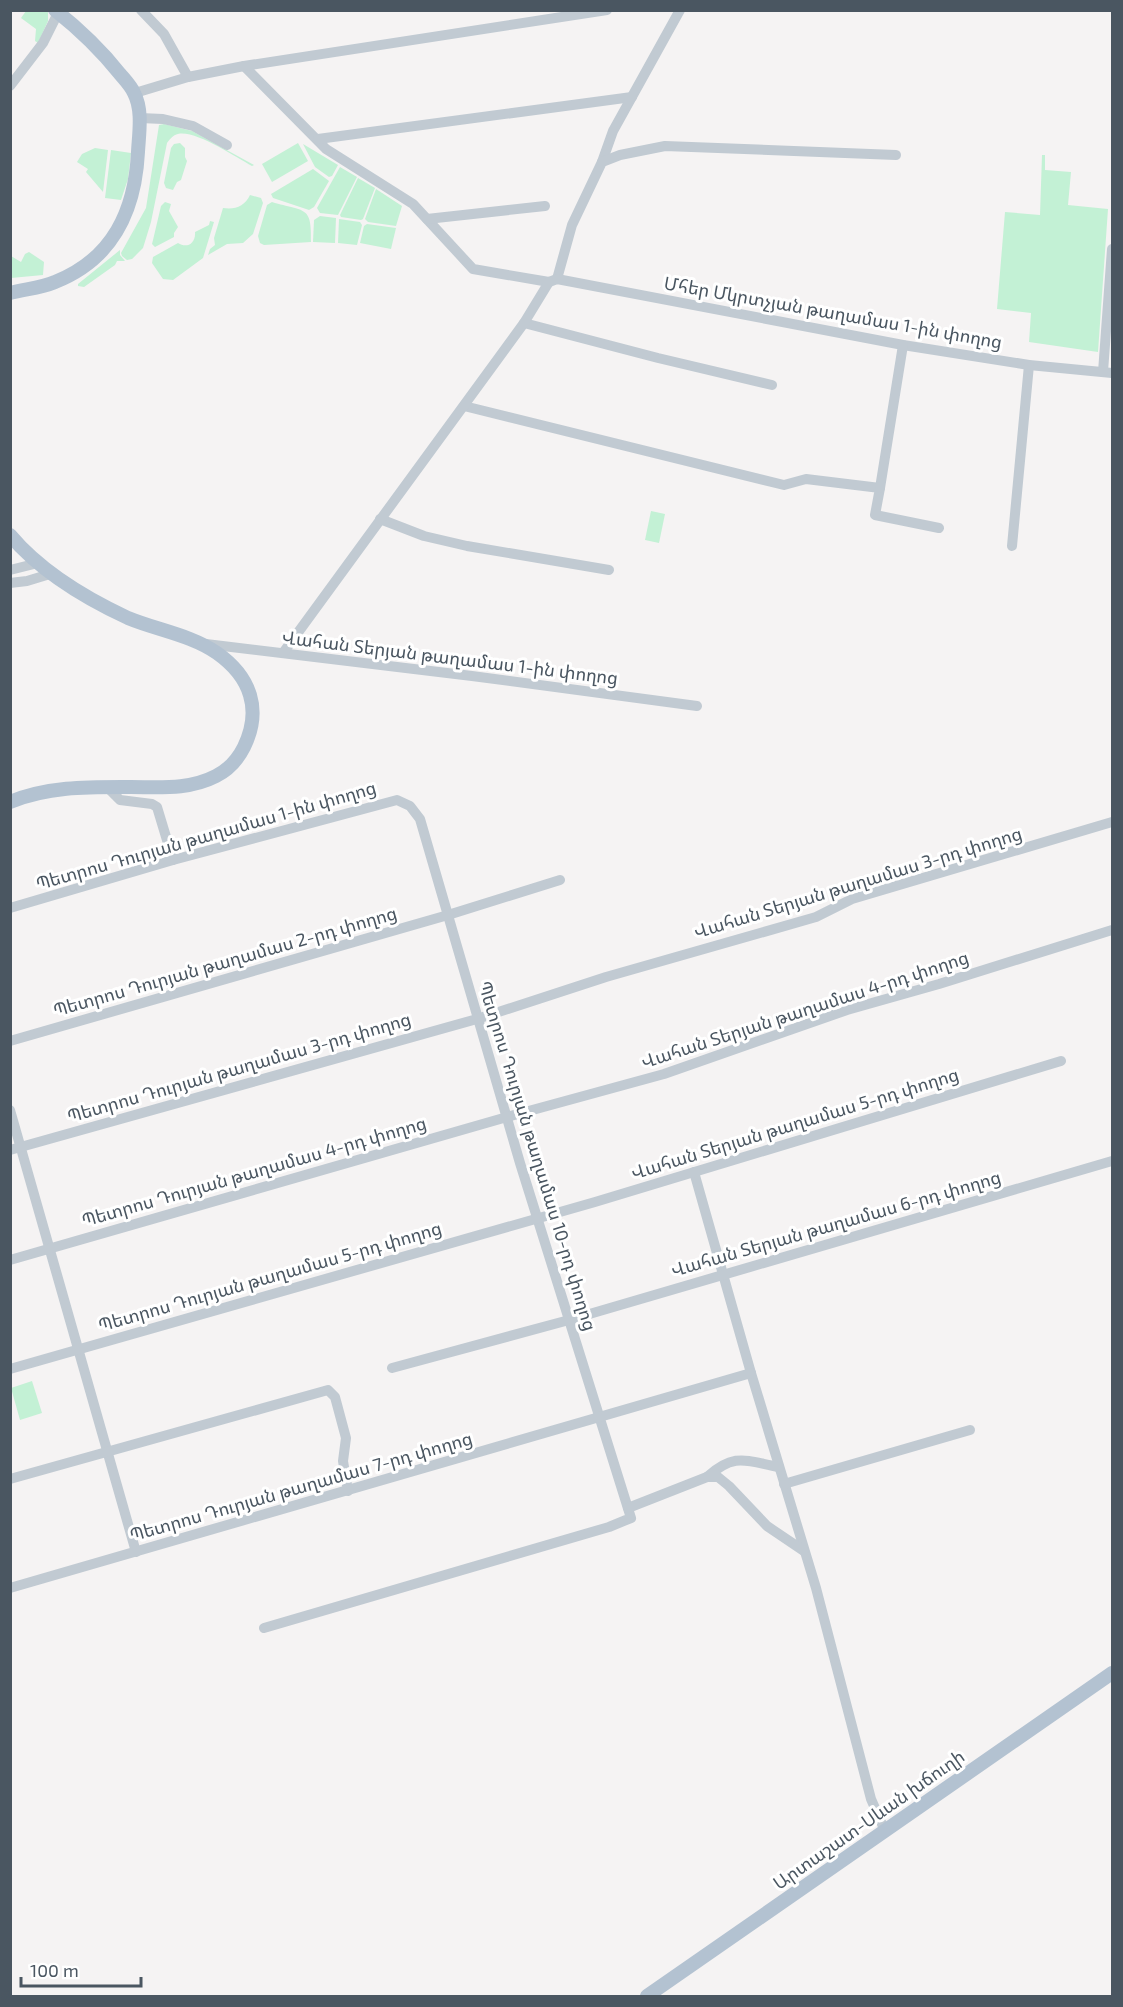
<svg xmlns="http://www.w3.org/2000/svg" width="1123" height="2007" font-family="'Exo 2','Noto Sans Armenian',sans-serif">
<rect width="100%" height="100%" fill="#f5f3f3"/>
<g fill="#c3f1d5">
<polygon points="26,11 48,12 48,21 38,43 35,41 36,29 21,18"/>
<path d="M164,124L192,131L254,165L252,166C235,157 196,130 178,134C173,135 170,139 167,143L151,222L143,248L132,259L127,260L122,256L121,253L146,208L159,125Z"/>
<polygon points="180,143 185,148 185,157 187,161 181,180 177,182 173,190 166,188 164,183 171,148 174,144"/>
<polygon points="298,143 308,161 272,182 262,164"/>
<polygon points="303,144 338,165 332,176 329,177 315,167"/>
<polygon points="95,148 108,150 103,192 86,172 88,169 77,162 82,154"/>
<polygon points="111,150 131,153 128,179 121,200 105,198"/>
<polygon points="1042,155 1045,155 1045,170 1071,172 1068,205 1108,209 1098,352 1029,342 1031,313 997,309 1005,212 1040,215"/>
<polygon points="340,167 357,177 338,215 320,213 317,208"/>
<polygon points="313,169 329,181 314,207 309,210 273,198 271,194"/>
<polygon points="358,178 375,188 363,219 361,220 341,217 340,215"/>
<polygon points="376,189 402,206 396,226 368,222 365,219"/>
<path d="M250,195L261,198L263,203L253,234L243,243L227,244L208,255L210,249L215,245L214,238L223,208C235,210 245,206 250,195Z"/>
<polygon points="165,202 171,204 169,211 178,227 174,233 174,237 155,247 152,244 153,240 161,206"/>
<path d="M272,202C305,212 312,205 311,242L264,245L260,243L258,236L267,205Z"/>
<polygon points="320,216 336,218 335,243 313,242 314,220"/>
<polygon points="339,219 360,222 362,225 357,245 338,243"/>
<path d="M210,221L214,222L203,258L173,280L163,279L152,263L153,257L178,243C187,249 196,243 195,232L209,225Z"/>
<polygon points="367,224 396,228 391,249 360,243 364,226"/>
<polygon points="120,250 120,255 125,261 117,261 115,265 84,287 78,286 78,284"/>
<polygon points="29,252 44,262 43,275 11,278 11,256 21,262 25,254"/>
<polygon points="651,511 665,514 659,543 645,540"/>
<polygon points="32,1381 42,1413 20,1420 11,1388"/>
</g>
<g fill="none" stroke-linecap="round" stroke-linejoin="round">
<g stroke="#c1cad2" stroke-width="10">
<polyline points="141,10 164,34 188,77"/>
<polyline points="244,66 326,149 413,204 473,269 549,282"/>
<polyline points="10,86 43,43 58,13"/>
<polyline points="135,93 188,77 244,66 607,10"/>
<polyline points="140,118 163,119 193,126 227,145"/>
<polyline points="318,139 632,97"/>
<polyline points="602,162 613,131 680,10"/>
<polyline points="427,219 545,206"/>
<polyline points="557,279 572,225 602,162 620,155 665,146 896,155"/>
<polyline points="549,282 557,279 903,345 1029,365 1112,373"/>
<polyline points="524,323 658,358 772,385"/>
<polyline points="1103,372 1112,249"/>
<polyline points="464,406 784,485 806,479 880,488 875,515 939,528"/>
<polyline points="880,488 903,345"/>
<polyline points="380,519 424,536 467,546 609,570"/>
<polyline points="1012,546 1029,365"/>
<polyline points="10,570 38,563"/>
<polyline points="10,583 27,581 50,574"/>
<polyline points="206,644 472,676 697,706"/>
<polyline points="283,653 524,323 549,282"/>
<polyline points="107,787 120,800 152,804 157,807 173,860"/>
<polyline points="10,908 173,860 397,800 410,806 420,819 520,1163 631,1518 609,1527 264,1628"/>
<polyline points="10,1041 448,915 560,880"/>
<polyline points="10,1110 136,1552"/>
<polyline points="10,1150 477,1019 606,977 816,917 852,899 1112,822"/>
<polyline points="694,1172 751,1373 816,1588 871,1799 885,1831"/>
<polyline points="10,1260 507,1117 664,1074 847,1010 939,984 1112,930"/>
<polyline points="392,1368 569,1320 1112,1161"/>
<polyline points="10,1369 595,1202 1061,1061"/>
<path d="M707,1477C735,1452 746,1461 779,1467"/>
<polyline points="10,1479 328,1390 335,1397 346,1438 343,1461 348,1491"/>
<polyline points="784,1484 970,1430"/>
<polyline points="628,1508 707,1477 718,1477 729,1486 767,1526 804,1551"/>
<polyline points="10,1588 751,1373"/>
</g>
<g stroke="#b3c2d1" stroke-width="14">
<path d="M10,293C25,289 41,288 55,282C113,259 135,211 138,152C139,133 143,110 134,93C131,86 125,80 120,74C101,50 79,29 55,10"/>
<path d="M10,535C41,572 85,598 128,618C157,630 191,635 217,653C251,677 262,710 244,747C238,759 228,770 216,776C189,790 160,787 131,787C90,787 49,786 10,802"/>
<polyline points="647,1996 1112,1673"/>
</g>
</g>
<g text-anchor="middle" stroke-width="6" stroke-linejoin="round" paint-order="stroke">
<g font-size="18" fill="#4a5661" stroke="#fff">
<text transform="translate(833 313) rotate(10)" y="6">Մհեր Մկրտչյան թաղամաս 1-ին փողոց</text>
<text transform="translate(450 658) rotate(7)" y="6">Վահան Տերյան թաղամաս 1-ին փողոց</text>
<text transform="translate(206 836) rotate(-16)" y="6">Պետրոս Դուրյան թաղամաս 1-ին փողոց</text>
<text transform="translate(858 883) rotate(-17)" y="6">Վահան Տերյան թաղամաս 3-րդ փողոց</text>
<text transform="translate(225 962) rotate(-16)" y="6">Պետրոս Դուրյան թաղամաս 2-րդ փողոց</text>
<text transform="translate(805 1010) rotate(-18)" y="6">Վահան Տերյան թաղամաս 4-րդ փողոց</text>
<text transform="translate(239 1068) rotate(-16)" y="6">Պետրոս Դուրյան թաղամաս 3-րդ փողոց</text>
<text transform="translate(795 1124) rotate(-17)" y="6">Վահան Տերյան թաղամաս 5-րդ փողոց</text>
<text transform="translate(537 1156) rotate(73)" y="6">Պետրոս Դուրյան թաղամաս 10-րդ փողոց</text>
<text transform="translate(254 1172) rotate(-16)" y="6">Պետրոս Դուրյան թաղամաս 4-րդ փողոց</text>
<text transform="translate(836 1224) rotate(-16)" y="6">Վահան Տերյան թաղամաս 6-րդ փողոց</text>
<text transform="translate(270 1277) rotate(-16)" y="6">Պետրոս Դուրյան թաղամաս 5-րդ փողոց</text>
<text transform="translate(301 1487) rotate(-16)" y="6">Պետրոս Դուրյան թաղամաս 7-րդ փողոց</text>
<text transform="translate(869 1820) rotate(-35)" y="6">Արտաշատ-Սևան խճուղի</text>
</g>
</g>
<rect width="1123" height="2007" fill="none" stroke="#4a5661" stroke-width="24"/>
<path d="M21 1977v9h120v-9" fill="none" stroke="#4a5661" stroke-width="3"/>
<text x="30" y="1977" font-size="18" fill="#4a5661" stroke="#ffffff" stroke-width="4.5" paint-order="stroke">100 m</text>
</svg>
